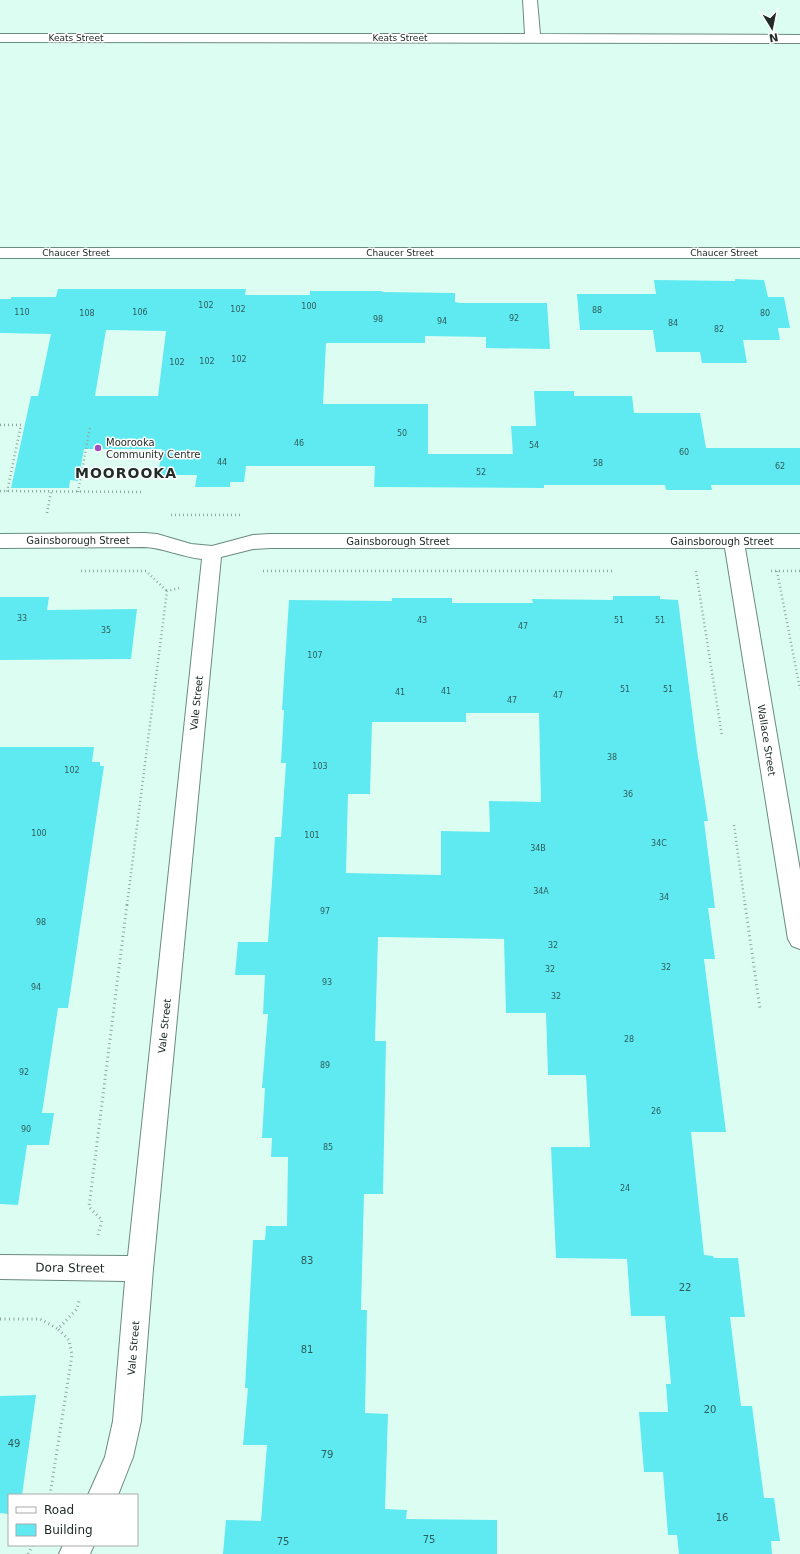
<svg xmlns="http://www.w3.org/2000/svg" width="800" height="1554" font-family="'DejaVu Sans',sans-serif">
<rect width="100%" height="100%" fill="#dcfef2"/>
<g fill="#5feaf2" fill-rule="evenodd">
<polygon points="735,279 764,280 768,297 784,297 790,328 778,328 780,340 743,340 747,363 702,363 700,352 656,352 653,330 580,330 577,294 656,294 654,280 735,281"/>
<path d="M58,289H246L245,295H310V291H382V292L455,293V302L460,303H547L550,349L486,348V337L425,336V343H326L323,404H428V454H513L511,426H536L534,391H574V396H632L634,413H700L706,448H800V485H711L712,490H666L665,485H544V488L374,487L375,466H246L244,482H230V487H195L197,475H158L162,449H84L78,481L70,480L69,488H11L31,396H38L51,334L0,333V299H11V297H56ZM106,330L166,331L158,396H95Z"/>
<path d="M613,596H660V599L678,600L697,750L708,821H704L715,908H708L715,959H704L726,1132H691L704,1255L713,1256L714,1258H738L745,1317H730L741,1406H752L764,1498H774L780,1541H771L772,1554H679L677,1535H668L663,1472H644L639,1412H668L666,1384H671L665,1316H631L627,1259L556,1258L551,1147H590L586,1075H548L546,1013H506L504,939L378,937L375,1041H386L383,1194H364L361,1310H367L365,1413L388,1414L385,1509L407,1510L406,1519L497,1520V1554H223L226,1520L261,1521L267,1445H243L248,1388H245L253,1240H265L266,1226H287L288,1157H271L272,1138H262L265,1088H262L268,1014H263L265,975H235L238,942H268L275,837H281L286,763H281L284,710H282L289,600L392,601V598H452V603H533L532,599L613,600ZM466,713H539L541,802L489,801L490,832L441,831V875L346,873L348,794H370L372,722H466Z"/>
<polygon points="0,597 49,597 47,610 137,609 131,659 0,660"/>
<polygon points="0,747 94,747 92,762 100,762 100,766 104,766 68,1008 58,1008 42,1113 54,1113 49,1145 27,1145 18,1205 0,1204"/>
<polygon points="36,1395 22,1495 9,1495 9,1514 0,1513 0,1396"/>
</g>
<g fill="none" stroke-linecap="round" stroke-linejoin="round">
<g stroke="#6b8a80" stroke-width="2">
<g id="minor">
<polygon points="523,0 537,0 540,34 800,35 800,43 0,42 0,34 525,34"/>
<rect x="0" y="248" width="800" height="10"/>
<path d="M145,533L157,534L191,544L212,546L253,535L270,534H800V548H745L800,870V949L792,946L788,939L725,548H270L253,549L221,557L153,1269L141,1421L133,1457L118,1495H88L105,1457L113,1421L125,1281L0,1279V1255L128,1256L202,559C182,557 164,548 145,547L0,548V534Z"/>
<polygon points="63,1545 94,1545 90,1554 59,1554"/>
</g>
</g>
<g stroke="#8fa89f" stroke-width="2.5" stroke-dasharray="1 3" stroke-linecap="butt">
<polyline points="0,425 21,425 7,492"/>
<polyline points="0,491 142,492"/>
<polyline points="78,492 90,427"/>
<polyline points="47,513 51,492"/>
<polyline points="171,515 242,515"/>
<polyline points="81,571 146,571 167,591"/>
<polyline points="263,571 614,571"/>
<polyline points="696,571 722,736"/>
<polyline points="771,571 800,571"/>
<polyline points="777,571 800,689"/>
<polyline points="734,825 745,905"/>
<polyline points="127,905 167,591 179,588"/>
</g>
<g stroke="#8fa89f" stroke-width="3" stroke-dasharray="1 3.5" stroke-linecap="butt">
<polyline points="745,904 760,1009"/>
<polyline points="98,1235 102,1220 89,1207 127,904"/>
<polyline points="0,1319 40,1319 58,1329"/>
<polyline points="50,1495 72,1355 69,1340 58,1329 77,1309 79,1301"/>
<polyline points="28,1554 33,1545"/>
</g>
<use href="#minor" fill="#fff" fill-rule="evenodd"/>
</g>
<circle fill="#9f51c2" stroke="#fff" stroke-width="1.5" cx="98" cy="448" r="4"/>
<g text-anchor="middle" stroke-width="3" stroke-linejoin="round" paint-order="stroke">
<g font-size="8" fill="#305c5a">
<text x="206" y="308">102</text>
<text x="309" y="309">100</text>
<text x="238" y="312">102</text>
<text x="597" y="313">88</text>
<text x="22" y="315">110</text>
<text x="140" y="315">106</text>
<text x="87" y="316">108</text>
<text x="765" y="316">80</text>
<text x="514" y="321">92</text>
<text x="378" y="322">98</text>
<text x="442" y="324">94</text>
<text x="673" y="326">84</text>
<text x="719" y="332">82</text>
<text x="239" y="362">102</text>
<text x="207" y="364">102</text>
<text x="177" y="365">102</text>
<text x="402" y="436">50</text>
<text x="299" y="446">46</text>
<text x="534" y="448">54</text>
<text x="684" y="455">60</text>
<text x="222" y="465">44</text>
<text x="598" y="466">58</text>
<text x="780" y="469">62</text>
<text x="481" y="475">52</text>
<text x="22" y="621">33</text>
<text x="422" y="623">43</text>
<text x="619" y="623">51</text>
<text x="660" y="623">51</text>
<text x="523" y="629">47</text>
<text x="106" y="633">35</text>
<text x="315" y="658">107</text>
<text x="625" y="692">51</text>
<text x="668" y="692">51</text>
<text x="446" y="694">41</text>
<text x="400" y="695">41</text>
<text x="558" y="698">47</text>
<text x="512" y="703">47</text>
<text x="612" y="760">38</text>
<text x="320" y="769">103</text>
<text x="72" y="773">102</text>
<text x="628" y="797">36</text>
<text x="39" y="836">100</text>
<text x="312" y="838">101</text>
<text x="659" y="846">34C</text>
<text x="538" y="851">34B</text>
<text x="541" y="894">34A</text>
<text x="664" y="900">34</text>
<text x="325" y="914">97</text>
<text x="41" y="925">98</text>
<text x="553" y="948">32</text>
<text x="666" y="970">32</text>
<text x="550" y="972">32</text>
<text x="327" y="985">93</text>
<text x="36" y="990">94</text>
<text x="556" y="999">32</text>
<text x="629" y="1042">28</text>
<text x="325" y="1068">89</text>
<text x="24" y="1075">92</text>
<text x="656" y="1114">26</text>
<text x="26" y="1132">90</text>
<text x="328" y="1150">85</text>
<text x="625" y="1191">24</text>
</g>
<g font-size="9" fill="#202c28" stroke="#fff">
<text x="76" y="41">Keats Street</text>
<text x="400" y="41">Keats Street</text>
<text x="76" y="256">Chaucer Street</text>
<text x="400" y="256">Chaucer Street</text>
<text x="724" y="256">Chaucer Street</text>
</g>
<g font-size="10" fill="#202c28" stroke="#fff" text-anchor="start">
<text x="106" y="446">Moorooka<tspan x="106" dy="12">Community Centre</tspan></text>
</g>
<g font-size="10" fill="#202c28" stroke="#fff">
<text x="78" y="544">Gainsborough Street</text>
<text x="398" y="545">Gainsborough Street</text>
<text x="722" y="545">Gainsborough Street</text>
<text transform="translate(196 703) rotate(-84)" y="4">Vale Street</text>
<text transform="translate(767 740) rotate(81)" y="4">Wallace Street</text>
<text transform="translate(164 1026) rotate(-84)" y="4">Vale Street</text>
<text transform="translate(133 1348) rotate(-85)" y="4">Vale Street</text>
</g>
<g font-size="10" fill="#305c5a">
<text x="307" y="1264">83</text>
<text x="685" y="1291">22</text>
<text x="307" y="1353">81</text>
<text x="710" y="1413">20</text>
<text x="14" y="1447">49</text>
<text x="327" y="1458">79</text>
<text x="722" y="1521">16</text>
<text x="429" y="1543">75</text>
<text x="283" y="1545">75</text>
</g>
<g font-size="12" fill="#202c28" stroke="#fff">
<text transform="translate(70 1268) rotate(1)" y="4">Dora Street</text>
</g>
<g font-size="14" font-weight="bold" letter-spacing="1" fill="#202c28" stroke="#fff">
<text x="126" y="478">MOOROOKA</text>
</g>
</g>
<rect x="8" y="1494" width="130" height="52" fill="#ffffff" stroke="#a6aba9"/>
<rect x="16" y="1507" width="20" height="6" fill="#ffffff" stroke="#a6aba9"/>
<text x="44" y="1514" font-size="12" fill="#202c28">Road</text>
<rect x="16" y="1524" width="20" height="12" fill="#5feaf2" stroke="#a6aba9"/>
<text x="44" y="1534" font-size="12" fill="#202c28">Building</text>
<g transform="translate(772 28) rotate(170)" stroke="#ffffff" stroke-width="3" paint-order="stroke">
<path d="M0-3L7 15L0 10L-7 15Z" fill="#202c28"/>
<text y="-6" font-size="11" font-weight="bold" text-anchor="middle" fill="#202c28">N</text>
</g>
</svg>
